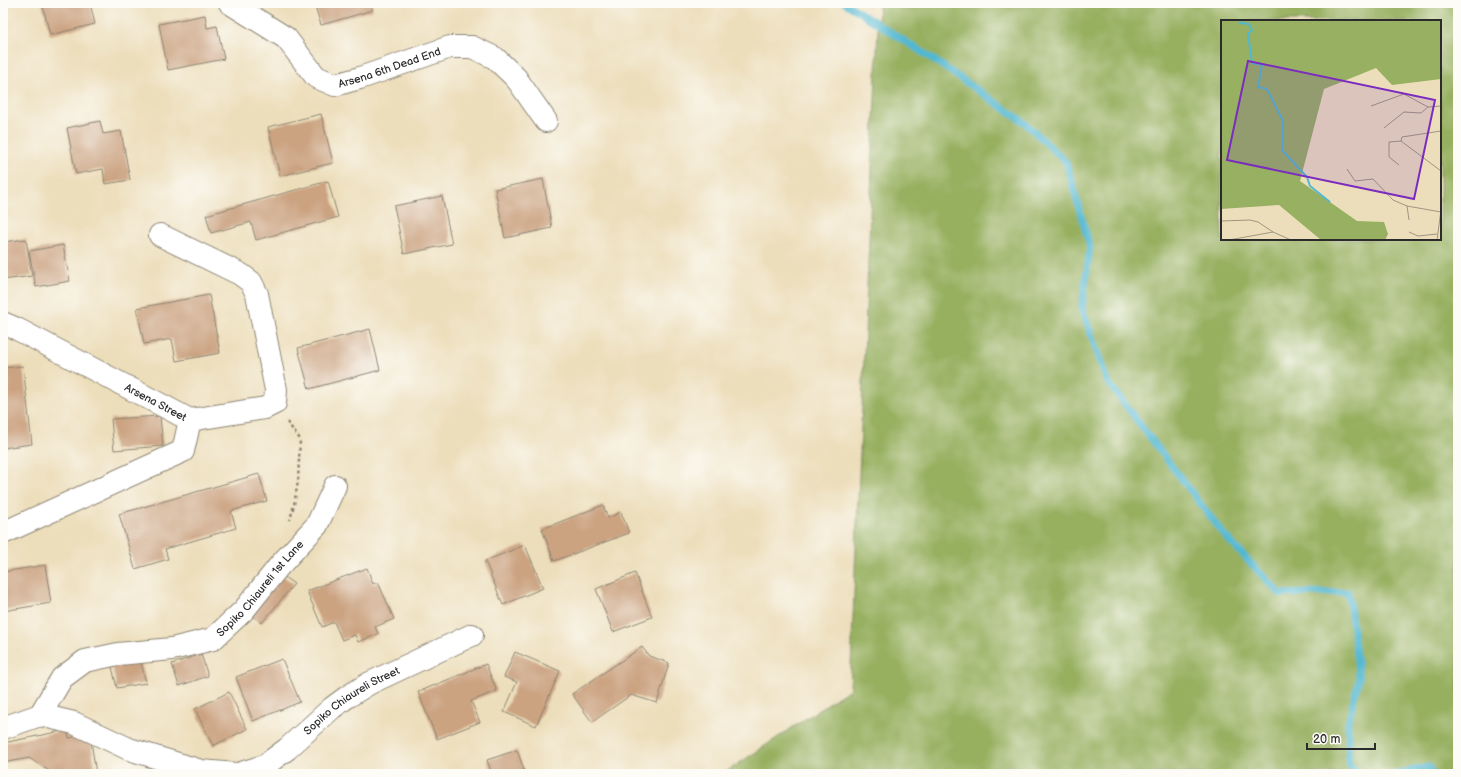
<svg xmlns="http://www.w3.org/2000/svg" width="1461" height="777" font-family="'Balsamiq Sans',sans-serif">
<rect width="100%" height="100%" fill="#fdfcf7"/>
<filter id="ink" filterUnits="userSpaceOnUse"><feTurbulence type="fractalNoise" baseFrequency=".025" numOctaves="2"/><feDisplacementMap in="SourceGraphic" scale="8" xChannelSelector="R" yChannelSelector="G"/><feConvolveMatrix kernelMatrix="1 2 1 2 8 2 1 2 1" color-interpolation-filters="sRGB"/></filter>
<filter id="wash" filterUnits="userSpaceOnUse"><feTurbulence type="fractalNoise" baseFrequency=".012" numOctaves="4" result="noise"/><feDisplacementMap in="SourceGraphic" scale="16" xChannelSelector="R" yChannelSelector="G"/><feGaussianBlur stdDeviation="0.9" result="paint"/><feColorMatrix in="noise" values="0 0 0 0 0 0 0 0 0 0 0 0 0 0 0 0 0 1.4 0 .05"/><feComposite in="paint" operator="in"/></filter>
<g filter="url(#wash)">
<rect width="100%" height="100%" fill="#eddebb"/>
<path fill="#97b061" stroke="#616e46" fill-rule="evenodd" d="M879,3H1458V774H723L850,689ZM1222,21H1440V239H1222Z"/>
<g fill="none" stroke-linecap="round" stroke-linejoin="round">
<g stroke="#52b7d0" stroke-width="7">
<polyline points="845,3 925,54 1024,122 1066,162 1090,247 1082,308 1107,381 1225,536 1280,594 1348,592 1359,678 1348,723 1349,765 1361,774"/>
<polyline points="1395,774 1429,767 1432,774"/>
</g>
</g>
<g id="blocks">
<g fill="#cba381">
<polygon points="42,3 90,3 95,24 50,35"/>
<polygon points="314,3 370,3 373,10 321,25"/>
<polygon points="205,15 207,28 217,26 224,59 168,70 159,24"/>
<polygon points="321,114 333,163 280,176 268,127"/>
<polygon points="100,121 103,134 121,131 130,180 105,184 103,169 76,174 67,128"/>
<polygon points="543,179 552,228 505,238 495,189"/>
<polygon points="328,181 338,217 256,240 251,222 211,233 206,215"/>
<polygon points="442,196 452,244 404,254 394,206"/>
<polygon points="26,239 32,276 3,280 3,242"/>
<polygon points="63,245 70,281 36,287 29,251"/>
<polygon points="209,295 220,353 176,361 172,339 144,344 137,308"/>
<polygon points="370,329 380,370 309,389 298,348"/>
<polygon points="23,366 32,444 3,448 3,368"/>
<polygon points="160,416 163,446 114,450 111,419"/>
<polygon points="259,474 267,501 231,511 236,528 165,549 168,559 135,569 119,514"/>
<polygon points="603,505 608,518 621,512 629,533 554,561 542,529"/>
<polygon points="525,545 543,588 503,605 485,561"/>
<polygon points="45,565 51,603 3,611 3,572"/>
<polygon points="367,568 373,584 378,582 394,619 375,627 378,634 358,642 355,635 342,640 334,622 322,627 307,591"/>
<polygon points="635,573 652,617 613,632 596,589"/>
<polygon points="280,574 294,584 262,623 249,613"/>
<polygon points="642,647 649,656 669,663 657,703 631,695 592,722 572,694"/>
<polygon points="515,652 560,671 536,726 504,712 517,682 504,677"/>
<polygon points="201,654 208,676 179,686 172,664"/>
<polygon points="282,659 300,702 253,721 236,677"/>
<polygon points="141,662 146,683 117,688 112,667"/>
<polygon points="486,664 497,691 471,701 480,722 437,739 418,692"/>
<polygon points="229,692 247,729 213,746 195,709"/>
<polygon points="67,730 69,738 90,734 96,774 54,774 29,758 3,763 3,743"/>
<polygon points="517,750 524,770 514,774 492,774 487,760"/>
<polygon points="147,768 162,774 144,774"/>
</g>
</g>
</g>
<g filter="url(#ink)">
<use href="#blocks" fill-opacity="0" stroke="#8c8473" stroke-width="1"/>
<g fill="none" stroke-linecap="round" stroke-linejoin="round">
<g stroke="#8c8473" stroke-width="24">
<g id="minor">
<path id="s1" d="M230,3L286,38L316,77L335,85L360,78L450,47H472L495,58L516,78L546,121"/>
<polyline points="160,235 240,274 251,282 257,294 276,390 275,403 265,408 190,420"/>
<path id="s2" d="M3,323L17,329L190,420L183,451L3,533"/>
<path id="s3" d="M40,715L62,678L85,661L118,654L172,649L213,639L244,610L280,565L317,525L335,486"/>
<polyline points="3,728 40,715 74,723 129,749 201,771 236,774"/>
<path id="s4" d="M238,774L264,766L287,749L332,708L347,697L370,683L472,635"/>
</g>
</g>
<polyline stroke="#8c8473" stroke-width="2.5" stroke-dasharray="3 3" stroke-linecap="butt" points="287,422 300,439 298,481 294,505 290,520"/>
<use href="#minor" stroke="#fff" stroke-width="22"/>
</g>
</g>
<g text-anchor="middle" stroke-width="4" stroke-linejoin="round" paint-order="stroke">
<g font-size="11" fill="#2b2b2b" stroke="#fdfcf7">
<text dy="4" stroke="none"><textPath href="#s1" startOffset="193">Arsena 6th Dead End</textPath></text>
<text dy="4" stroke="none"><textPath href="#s2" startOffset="172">Arsena Street</textPath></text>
<text dy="4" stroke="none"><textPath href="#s3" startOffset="271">Sopiko Chiaureli 1st Lane</textPath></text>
<text dy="4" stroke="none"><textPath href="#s4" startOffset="137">Sopiko Chiaureli Street</textPath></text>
</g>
</g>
<g transform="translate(1221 20)">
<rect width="220" height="220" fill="#eddebb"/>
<path d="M0,0H220V59L171,65L155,48L103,69L79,161L136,201L163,202L167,214L164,220H100L58,185L0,189Z" fill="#97b061"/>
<path fill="none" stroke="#52b7d0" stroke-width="2" d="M18,0L19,3L28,4L31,10L27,14L31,43L41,45L37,67L46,69L62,101L61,130L86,157L89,166L109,182"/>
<path fill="none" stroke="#9f9681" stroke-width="1" d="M150,86L183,74L207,87L220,86M163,108L183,92L200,93L207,87M220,111L181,117L180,121L220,151M178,145L168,137V122L180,121M126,149L134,161L152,159L172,180L186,186L220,192M186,186L188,200M0,201L29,200L37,202L52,212M188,212L197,216L216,214M8,220L52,212L70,220M216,220L220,190"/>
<path fill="#7b2cbf" fill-opacity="0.15" stroke="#7b2cbf" stroke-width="2" d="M27,41L214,80L193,179L6,140Z"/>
<rect width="220" height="220" fill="none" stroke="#2b2b2b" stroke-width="2"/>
</g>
<rect width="1461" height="777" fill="none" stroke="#fdfcf7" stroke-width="16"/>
<path d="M1307 743v6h68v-6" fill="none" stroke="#2b2b2b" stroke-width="2"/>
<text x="1313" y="743" font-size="12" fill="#2b2b2b" stroke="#fdfcf7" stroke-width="3" paint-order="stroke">20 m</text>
</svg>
